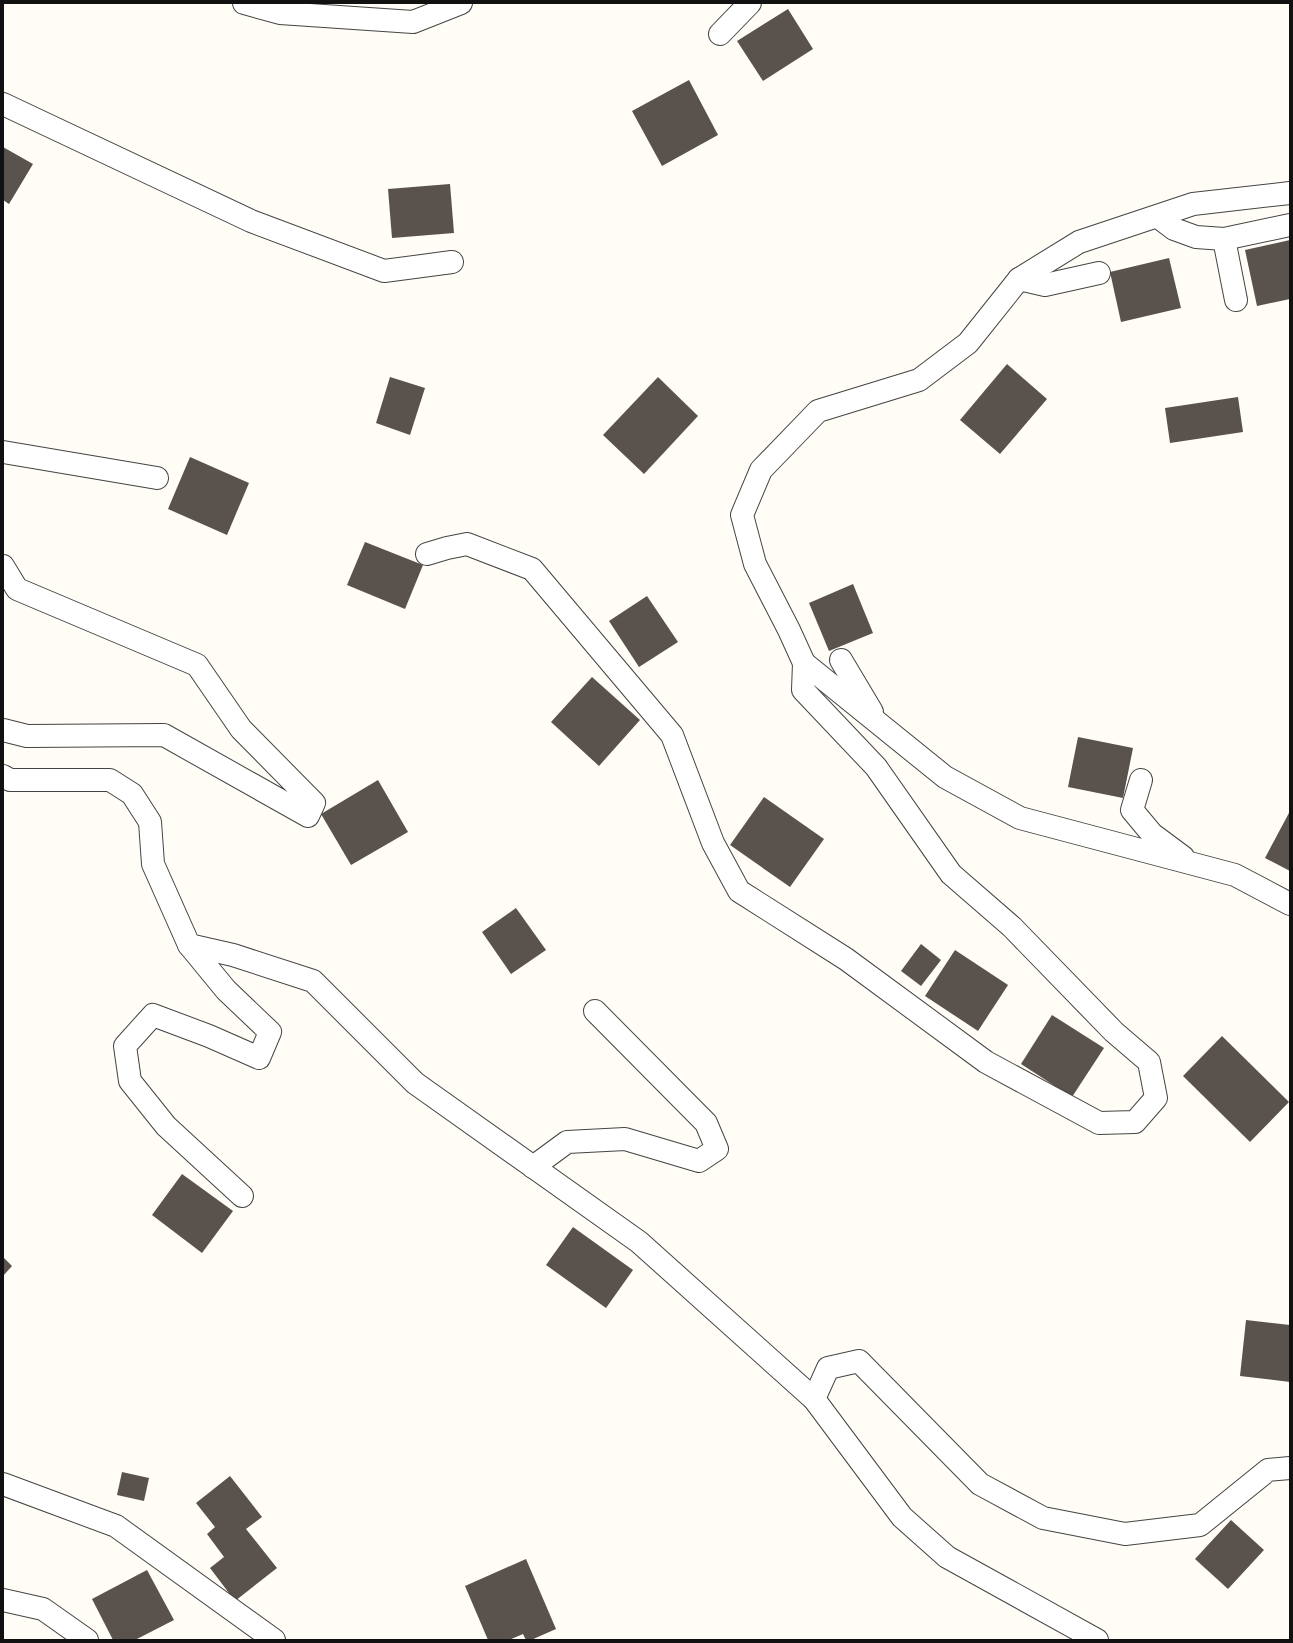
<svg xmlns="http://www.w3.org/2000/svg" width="1293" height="1643" font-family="'Playfair Display',serif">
<rect width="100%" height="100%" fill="#fffdf5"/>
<g fill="#5a524d">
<polygon points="788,9 813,49 763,81 737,41"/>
<polygon points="689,80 718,135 662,166 632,111"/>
<polygon points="3,147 33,164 9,204 3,200"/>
<polygon points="450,184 454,233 392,238 388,189"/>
<polygon points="1290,240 1290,299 1257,306 1245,250"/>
<polygon points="1169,258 1181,308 1121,322 1110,272"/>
<polygon points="1007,364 1047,399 1000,454 960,420"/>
<polygon points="390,377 425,388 410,435 376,423"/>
<polygon points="658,377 698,416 644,474 603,435"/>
<polygon points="1238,397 1243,432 1170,443 1165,408"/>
<polygon points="190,457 249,483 227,535 168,509"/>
<polygon points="365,542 423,565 405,609 347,585"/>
<polygon points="853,584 873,633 829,651 809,603"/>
<polygon points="647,596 678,642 639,667 609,621"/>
<polygon points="592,677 640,720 599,766 551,722"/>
<polygon points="1078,737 1133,748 1123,798 1068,787"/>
<polygon points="378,780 408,832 351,865 321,814"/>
<polygon points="764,797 824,839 790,887 730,845"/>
<polygon points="1290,811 1290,871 1265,858"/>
<polygon points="516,908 546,950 511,974 482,932"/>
<polygon points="921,944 941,960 921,986 901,971"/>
<polygon points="955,950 1008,985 978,1031 925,996"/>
<polygon points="1052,1015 1104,1048 1072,1097 1021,1064"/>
<polygon points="1222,1036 1289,1102 1250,1142 1183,1076"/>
<polygon points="182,1174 233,1211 202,1253 152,1215"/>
<polygon points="573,1227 633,1270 606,1308 546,1265"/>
<polygon points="3,1257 12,1266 3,1276"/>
<polygon points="1246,1320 1290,1325 1290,1382 1240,1376"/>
<polygon points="122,1472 149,1478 144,1501 117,1495"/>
<polygon points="230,1476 262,1517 246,1529 277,1568 235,1601 210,1568 224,1557 207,1534 215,1527 196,1503"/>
<polygon points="1231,1520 1264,1550 1228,1589 1195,1559"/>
<polygon points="526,1559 556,1629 531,1640 526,1640 523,1634 509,1640 488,1640 465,1586"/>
<polygon points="147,1570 174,1620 135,1640 113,1640 92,1599"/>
</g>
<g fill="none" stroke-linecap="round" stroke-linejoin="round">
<g stroke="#444" stroke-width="24">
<g id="minor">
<polyline points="244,3 280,13 413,22 461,3"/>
<polyline points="720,34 750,3"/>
<polyline points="3,104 251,221 384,271 452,262"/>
<polyline points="1290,193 1193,204 1079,242 1019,279 968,343 919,380 818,411 761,470 742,515 755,564 789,630 804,663 945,777 1020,818 1235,875 1290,904"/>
<polyline points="1158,217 1174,229 1196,237 1224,239 1290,225"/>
<polyline points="1224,239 1236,300"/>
<polyline points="1019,279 1045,285 1099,273"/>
<polyline points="3,452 157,478"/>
<polyline points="427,554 447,548 467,544 532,569 672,735 713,843 739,891 846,959 986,1062 1099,1123 1135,1122 1156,1098 1149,1062 1114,1032 1012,927 951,874 876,767 803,690 804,663"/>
<polyline points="3,566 17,589 197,665 241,729 314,803 308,816 164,735 27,736 3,730"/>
<polyline points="841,660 872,712"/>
<polyline points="3,776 10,780 110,780 132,794 150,822 153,864 189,945 233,955 313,981 415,1083 639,1242 814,1399"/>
<polyline points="1141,780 1132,810 1152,834 1183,857"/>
<polyline points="189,945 226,990 270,1032 259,1058 209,1036 153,1015 125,1046 130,1081 166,1126 242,1196"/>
<polyline points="533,1167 567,1142 625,1139 699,1161 717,1149 706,1123 595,1011"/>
<polyline points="3,1484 116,1526 274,1640"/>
<polyline points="3,1600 43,1609 87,1640"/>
<polyline points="1097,1640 947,1557 902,1517 814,1399 828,1368 859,1361 980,1484 1043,1518 1125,1534 1200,1525 1268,1470 1290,1468"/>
</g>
</g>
<use href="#minor" stroke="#fff" stroke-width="22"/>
</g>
<rect width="1293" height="1643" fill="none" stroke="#111111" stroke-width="8"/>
</svg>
